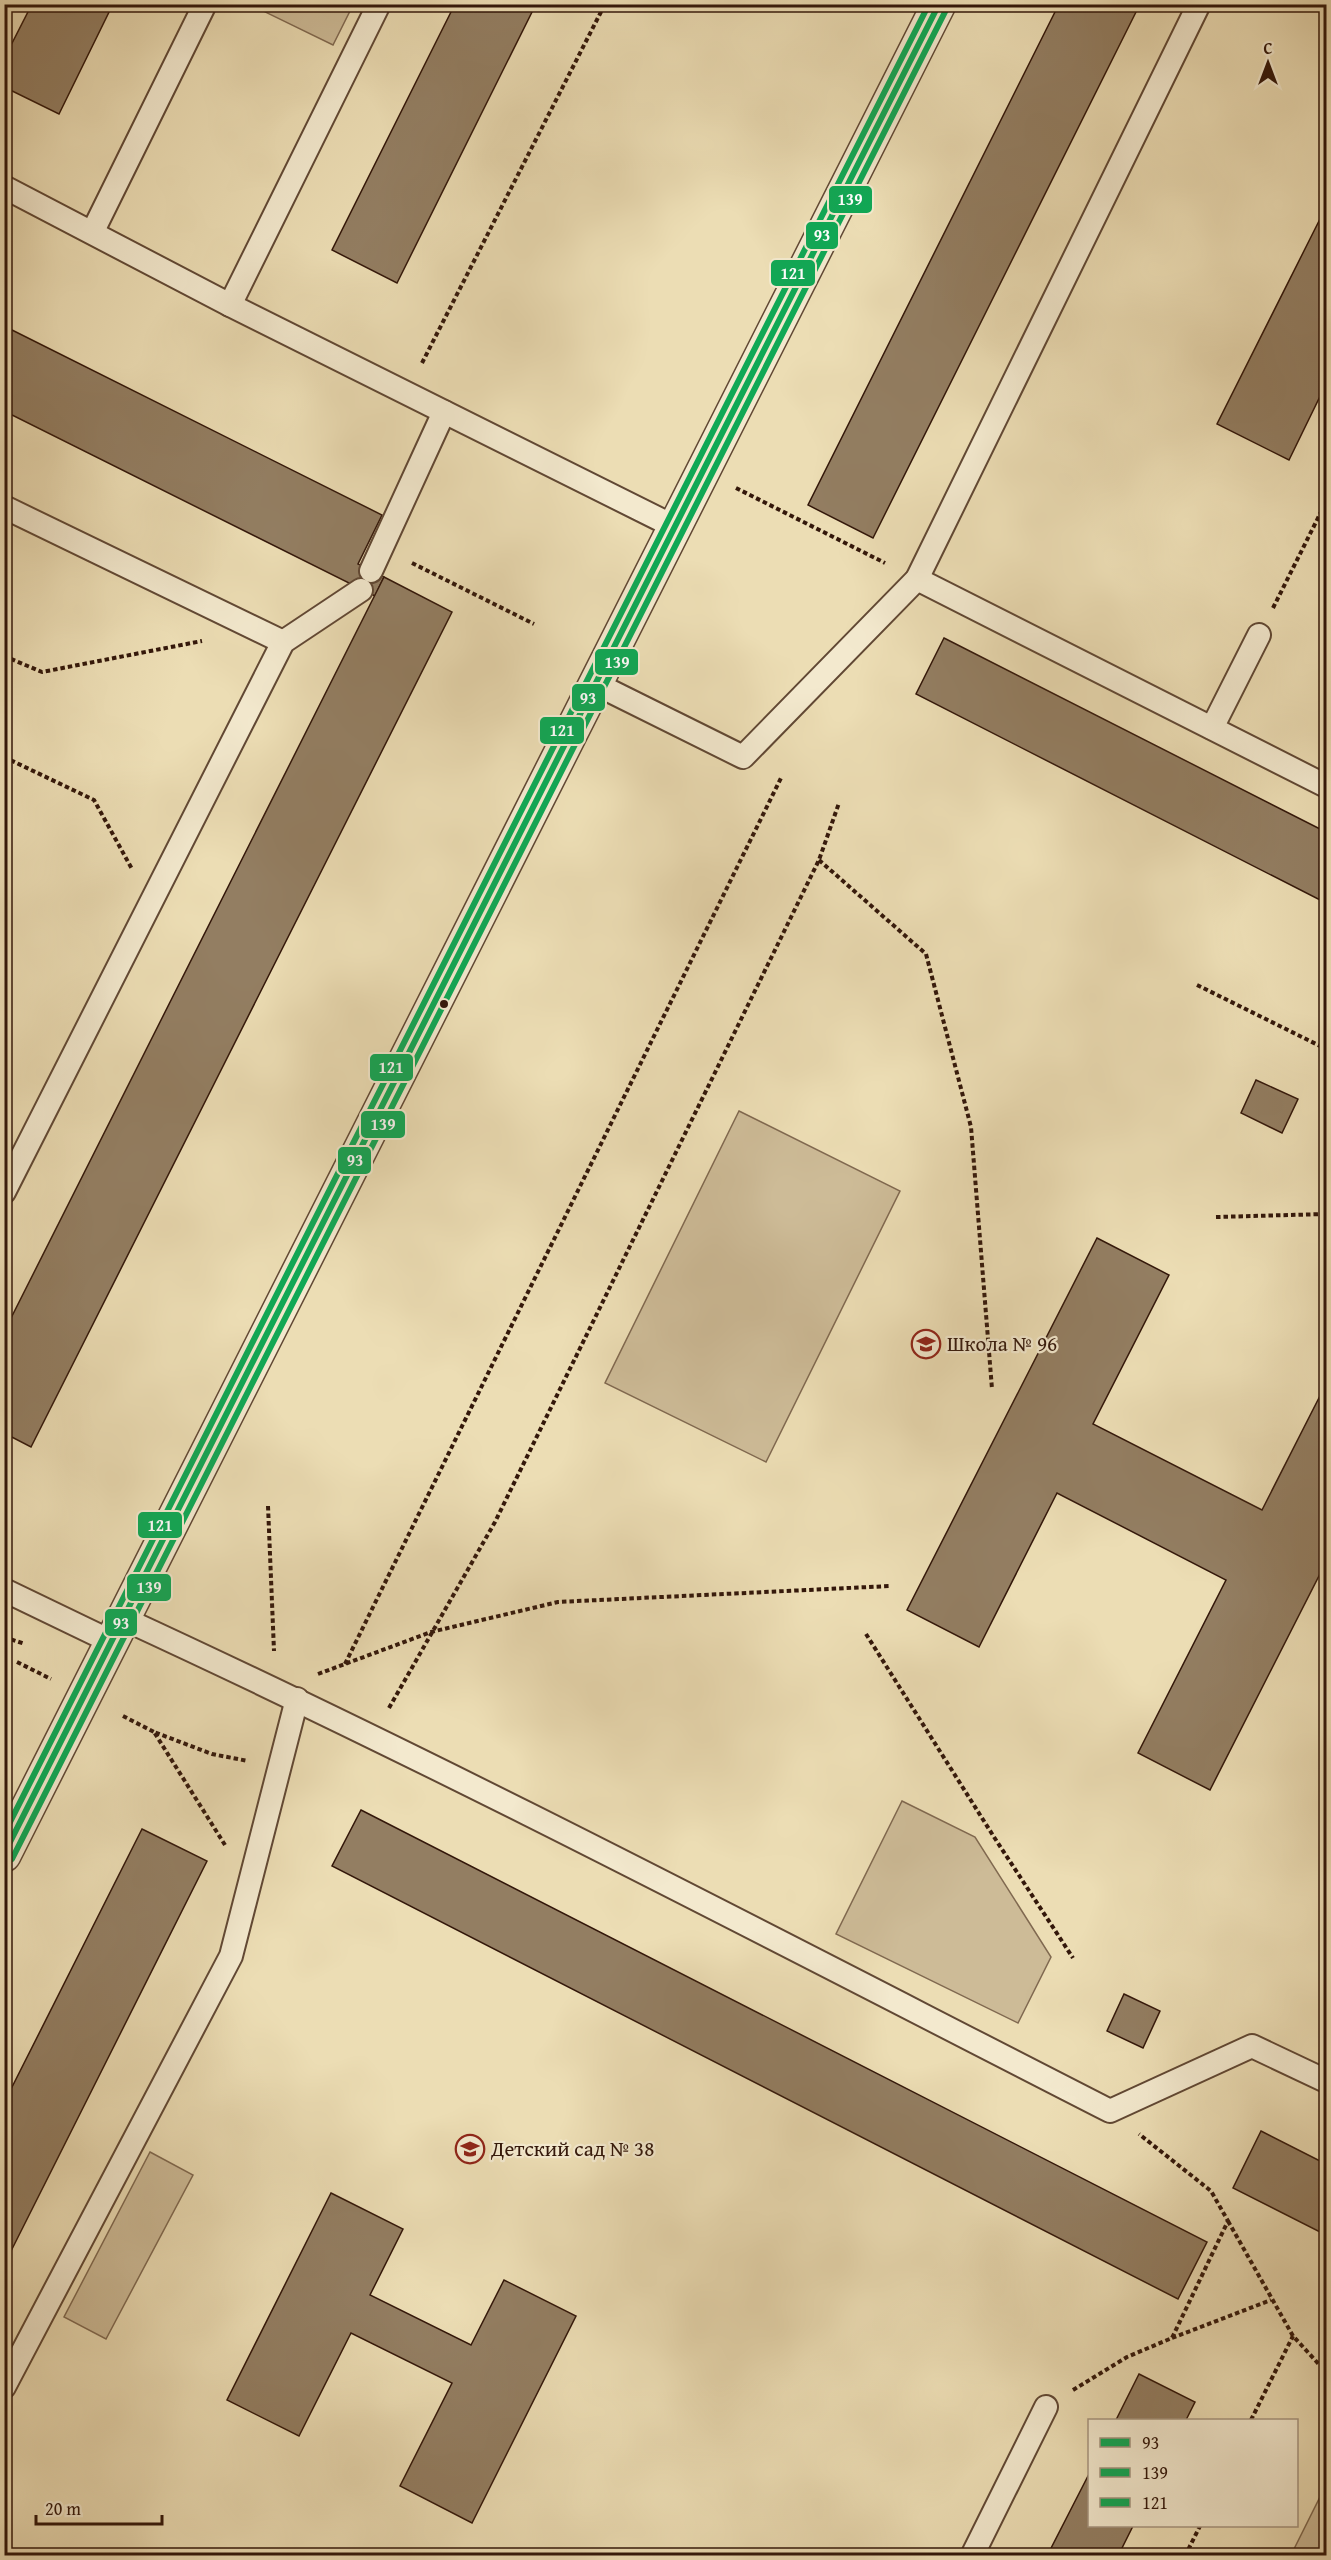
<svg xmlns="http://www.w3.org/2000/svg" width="1331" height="2560" font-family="'Gentium Book Plus',serif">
<rect width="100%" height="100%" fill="#ecddb4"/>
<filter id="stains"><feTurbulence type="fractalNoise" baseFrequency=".00333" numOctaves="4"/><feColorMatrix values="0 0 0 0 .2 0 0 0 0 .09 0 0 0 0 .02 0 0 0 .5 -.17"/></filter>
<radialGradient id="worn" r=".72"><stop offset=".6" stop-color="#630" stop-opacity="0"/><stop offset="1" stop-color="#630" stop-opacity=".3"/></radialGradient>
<g fill="#cdbb97" stroke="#806950" stroke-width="1.5">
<polygon points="251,5 353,5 333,45"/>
<polygon points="739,1111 900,1191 766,1462 605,1383"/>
<polygon points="902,1801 975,1837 1051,1957 1018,2023 836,1934"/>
<polygon points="150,2152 193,2175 106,2339 64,2317"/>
<polygon points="1322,2493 1326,2496 1326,2555 1291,2555"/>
</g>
<g fill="#937e62" stroke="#33170a" stroke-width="1.5">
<polygon points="32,4 113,4 59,114 4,87 4,59"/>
<polygon points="455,4 536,4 397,283 332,250"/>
<polygon points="1059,4 1140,4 873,538 808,505"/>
<polygon points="1321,217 1326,220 1326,384 1289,460 1217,424"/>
<polygon points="4,326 382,515 358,564 384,577 375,596 4,411"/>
<polygon points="384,577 452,612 31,1447 4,1433 4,1332"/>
<polygon points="944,638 1326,832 1326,903 916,694"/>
<polygon points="1256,1080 1298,1099 1282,1133 1241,1113"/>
<polygon points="1097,1238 1169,1275 1093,1424 1262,1510 1326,1384 1326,1562 1210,1790 1138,1753 1226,1580 1057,1493 979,1647 907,1610"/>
<polygon points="361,1810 1207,2242 1178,2299 332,1866"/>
<polygon points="142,1829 207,1861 4,2265 4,2103"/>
<polygon points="1124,1994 1160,2011 1143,2048 1107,2031"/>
<polygon points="1261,2131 1326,2164 1326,2235 1233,2188"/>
<polygon points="331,2193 403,2229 370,2295 471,2345 504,2280 576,2316 472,2523 400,2486 452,2383 351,2333 299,2436 227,2400"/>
<polygon points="1139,2374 1195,2402 1186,2420 1116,2420"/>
<polygon points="1090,2472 1090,2526 1133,2526 1118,2556 1047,2556"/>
</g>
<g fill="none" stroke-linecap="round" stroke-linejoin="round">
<g stroke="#614834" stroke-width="26">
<g id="service">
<polyline points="4,187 230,305 675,527"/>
<polyline points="93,231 205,4"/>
<polyline points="230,305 379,4"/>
<polyline points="4,507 283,642"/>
<polyline points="371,571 444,412"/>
<polyline points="917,579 1326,786"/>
<polyline points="596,684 743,757 917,579 1199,4"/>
<polyline points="1212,728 1259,635"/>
<polyline points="4,1192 283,642 361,590"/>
<polyline points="4,1590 112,1642"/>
<path d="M124,1619C458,1773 783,1944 1110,2111L1252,2046L1326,2081"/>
<polyline points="4,2387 231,1956 297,1699"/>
<polyline points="972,2556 1046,2407"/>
</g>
</g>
<g stroke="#614834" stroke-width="36">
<polyline id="minor" points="4,1855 939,4"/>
</g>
<g stroke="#33170a" stroke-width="4" stroke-dasharray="4.5 3" stroke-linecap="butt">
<polyline points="422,363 605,4"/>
<polyline points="736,488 885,563"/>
<polyline points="412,563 534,624"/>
<polyline points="1273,608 1322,510"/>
<polyline points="4,656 42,672 202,641"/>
<polyline points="4,757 94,800 132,869"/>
<polyline points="819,860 926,954 971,1127 992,1389"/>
<polyline points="1197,985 1326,1049"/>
<polyline points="1216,1217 1326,1214"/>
<polyline points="268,1506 274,1651"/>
<polyline points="866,1634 994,1837 1073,1958"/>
<polyline points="4,1637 25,1644"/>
<polyline points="17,1662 51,1679"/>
<polyline points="345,1664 782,776"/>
<polyline points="318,1674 431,1632 558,1602 890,1586"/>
<polyline points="389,1708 495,1522 819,860 839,803"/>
<polyline points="123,1716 154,1732"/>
<polyline points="225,1845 154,1732 212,1754 248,1761"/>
<polyline points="1228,2221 1293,2336 1326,2372"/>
<polyline points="1172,2338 1271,2300"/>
<polyline points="1073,2390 1127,2357 1172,2338 1228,2221 1211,2191 1139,2134"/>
<polyline points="1251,2420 1293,2336"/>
<polyline points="1185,2556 1200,2526"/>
</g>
<use href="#service" stroke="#f3e9ce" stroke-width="22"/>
<use href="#minor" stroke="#f3e9ce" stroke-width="33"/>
<g stroke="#f3e9ce" stroke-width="10">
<polyline id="bus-1" points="4,1854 939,4"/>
</g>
<g stroke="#f3e9ce" stroke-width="10">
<polyline id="bus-2" points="12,1859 947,8"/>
</g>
<g stroke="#f3e9ce" stroke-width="10">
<polyline id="bus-3" points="4,1834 929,4"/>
</g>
<use href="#bus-1" stroke="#10a855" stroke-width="6"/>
<use href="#bus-2" stroke="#10a855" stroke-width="6"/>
<use href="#bus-3" stroke="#10a855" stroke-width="6"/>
</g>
<defs>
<g id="school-ring" transform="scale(1.5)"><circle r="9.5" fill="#f3e9ce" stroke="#8f2418" stroke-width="1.5"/><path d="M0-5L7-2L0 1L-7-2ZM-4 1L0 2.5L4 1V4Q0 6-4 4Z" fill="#8f2418"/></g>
</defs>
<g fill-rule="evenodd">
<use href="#school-ring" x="926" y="1344"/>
<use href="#school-ring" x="470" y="2149"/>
</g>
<circle fill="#33170a" stroke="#f3e9ce" stroke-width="2" cx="444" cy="1004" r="5"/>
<g text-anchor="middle" stroke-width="4.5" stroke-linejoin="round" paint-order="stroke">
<g font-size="21" fill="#33170a" stroke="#f3e9ce" text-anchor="start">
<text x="947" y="1351">Школа № 96</text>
<text x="491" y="2156">Детский сад № 38</text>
</g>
</g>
<g stroke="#f3e9ce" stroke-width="2">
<rect x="828" y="185" width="45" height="29" rx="6" fill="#10a855"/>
<rect x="805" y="221" width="34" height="29" rx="6" fill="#10a855"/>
<rect x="770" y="259" width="46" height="28" rx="6" fill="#10a855"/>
<rect x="594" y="648" width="45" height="28" rx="6" fill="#10a855"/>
<rect x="571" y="683" width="35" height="29" rx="6" fill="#10a855"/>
<rect x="539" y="716" width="46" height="29" rx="6" fill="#10a855"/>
<rect x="369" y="1053" width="45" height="29" rx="6" fill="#10a855"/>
<rect x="360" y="1110" width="46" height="29" rx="6" fill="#10a855"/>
<rect x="337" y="1146" width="35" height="29" rx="6" fill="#10a855"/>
<rect x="137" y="1511" width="46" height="28" rx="6" fill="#10a855"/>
<rect x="126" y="1573" width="46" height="29" rx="6" fill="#10a855"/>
<rect x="104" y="1608" width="34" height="29" rx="6" fill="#10a855"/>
</g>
<g font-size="16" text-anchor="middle" font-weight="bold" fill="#fff">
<text x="850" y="205">139</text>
<text x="822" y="241">93</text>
<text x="793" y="279">121</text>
<text x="617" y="668">139</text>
<text x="588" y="704">93</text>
<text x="562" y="736">121</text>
<text x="391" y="1073">121</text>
<text x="383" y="1130">139</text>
<text x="355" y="1166">93</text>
<text x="160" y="1531">121</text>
<text x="149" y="1593">139</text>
<text x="121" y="1629">93</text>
</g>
<rect width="1331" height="2560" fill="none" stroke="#ecddb4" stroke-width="24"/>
<rect x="6" y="6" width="1319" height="2548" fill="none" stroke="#33170a" stroke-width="3"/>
<rect x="12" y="12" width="1307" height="2536" fill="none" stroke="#33170a" stroke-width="1.5"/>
<rect x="1088" y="2419" width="210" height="108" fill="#f3e9ce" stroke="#a69580" stroke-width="1.5"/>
<rect x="1100" y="2438" width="30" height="9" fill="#10a855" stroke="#a69580" stroke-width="1.5"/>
<text x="1142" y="2449" font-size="18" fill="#33170a">93</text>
<rect x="1100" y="2468" width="30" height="9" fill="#10a855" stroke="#a69580" stroke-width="1.5"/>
<text x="1142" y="2479" font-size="18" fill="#33170a">139</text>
<rect x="1100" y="2498" width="30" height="9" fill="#10a855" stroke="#a69580" stroke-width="1.5"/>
<text x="1142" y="2509" font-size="18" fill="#33170a">121</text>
<g transform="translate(1268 63)" stroke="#f3e9ce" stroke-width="4.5" paint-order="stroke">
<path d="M0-4.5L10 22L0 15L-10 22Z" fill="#33170a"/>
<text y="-9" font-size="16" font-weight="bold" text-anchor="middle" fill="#33170a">С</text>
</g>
<path d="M36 2515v9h126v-9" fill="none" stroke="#33170a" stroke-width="3"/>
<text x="45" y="2515" font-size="18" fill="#33170a" stroke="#f3e9ce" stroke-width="4.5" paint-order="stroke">20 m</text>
<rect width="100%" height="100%" filter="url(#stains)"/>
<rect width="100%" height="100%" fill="url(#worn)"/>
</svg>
